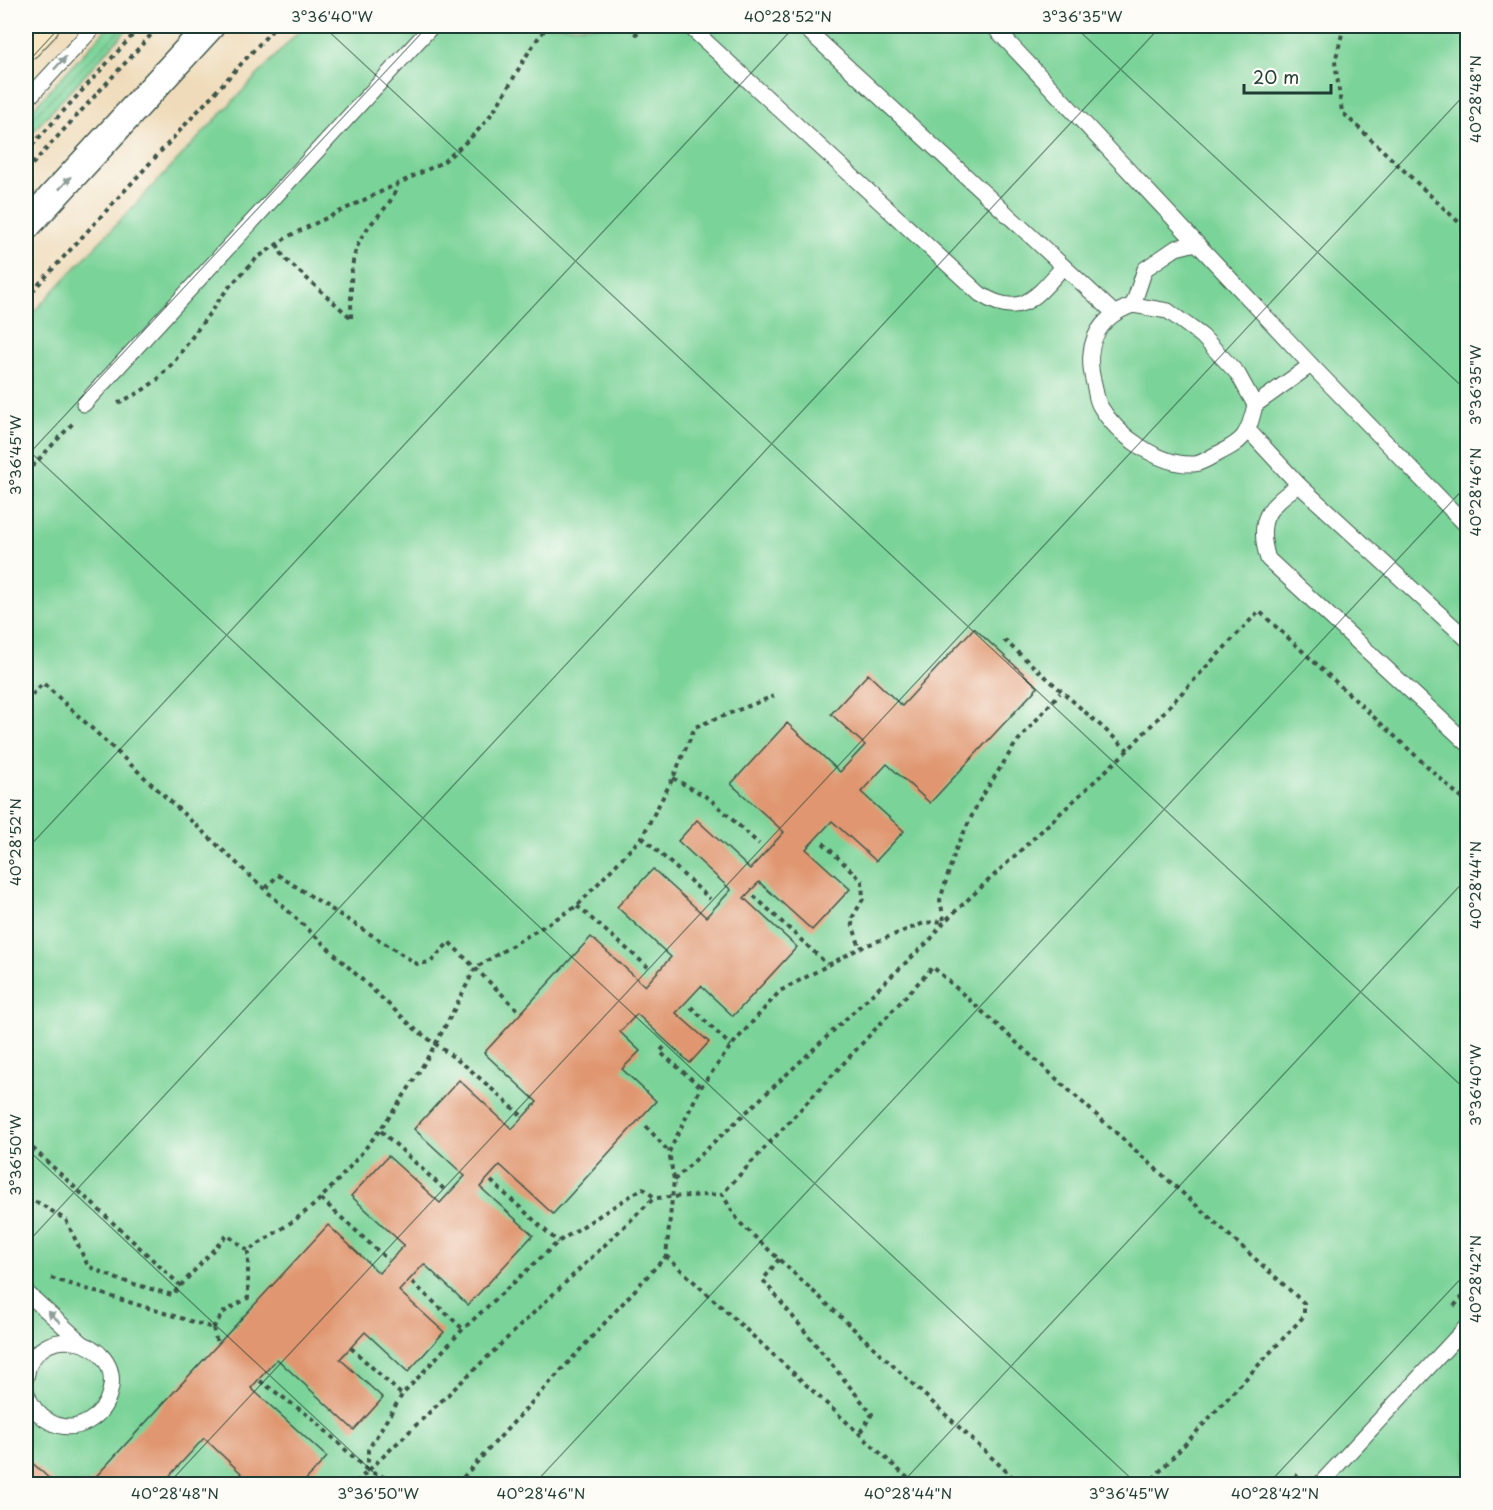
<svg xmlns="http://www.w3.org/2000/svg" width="1493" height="1510" font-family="'Playpen Sans',sans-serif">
<defs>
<pattern id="garden-furrows" width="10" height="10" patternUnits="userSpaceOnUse" patternTransform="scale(1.5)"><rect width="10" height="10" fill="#7ad398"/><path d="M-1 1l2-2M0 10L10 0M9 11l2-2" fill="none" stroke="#63ac7d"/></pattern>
</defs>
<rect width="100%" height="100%" fill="#fdfcf7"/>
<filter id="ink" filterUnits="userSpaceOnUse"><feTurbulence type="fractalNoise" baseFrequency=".0167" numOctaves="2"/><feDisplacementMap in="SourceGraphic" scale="12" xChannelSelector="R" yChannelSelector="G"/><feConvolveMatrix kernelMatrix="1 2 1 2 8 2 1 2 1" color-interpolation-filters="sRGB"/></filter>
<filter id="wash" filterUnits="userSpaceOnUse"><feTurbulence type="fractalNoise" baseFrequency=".008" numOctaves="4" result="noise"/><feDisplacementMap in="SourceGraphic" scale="24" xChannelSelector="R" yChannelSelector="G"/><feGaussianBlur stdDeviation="1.35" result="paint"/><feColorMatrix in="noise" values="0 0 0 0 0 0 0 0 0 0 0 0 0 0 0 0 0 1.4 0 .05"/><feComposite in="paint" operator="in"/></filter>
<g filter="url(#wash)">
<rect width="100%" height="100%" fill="#efdbba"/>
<polygon fill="#7ad398" stroke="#4c8866" stroke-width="1.5" points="304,26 1467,26 1467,1484 26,1484 26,320"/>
<polygon fill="url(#garden-furrows)" stroke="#4c8866" stroke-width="1.5" points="109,26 130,26 26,139 26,116"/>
<g id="blocks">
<g fill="#e09771">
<polygon points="974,628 1038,687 930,803 887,764 861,792 904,831 876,861 832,821 806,849 850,889 812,930 759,882 744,898 797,947 733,1016 701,986 676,1013 709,1042 690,1063 637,1014 620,1032 640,1051 622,1069 656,1101 553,1214 500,1165 480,1187 533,1235 468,1305 424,1264 399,1291 444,1332 408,1372 365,1332 340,1359 383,1398 354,1430 277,1359 251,1388 327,1457 302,1484 233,1484 242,1474 204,1438 162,1484 89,1484 328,1225 379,1273 404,1245 351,1196 388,1156 440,1203 465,1176 414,1129 459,1080 512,1129 537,1102 484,1053 591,937 645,986 671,957 617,907 653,869 706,917 731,890 678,841 697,820 750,869 784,832 731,784 787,723 840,772 865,745 831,714 868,674 902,706"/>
<polygon points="26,1457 55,1484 26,1484"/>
</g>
</g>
</g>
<g filter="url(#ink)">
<use href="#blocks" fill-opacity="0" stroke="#3e5548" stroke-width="1.5"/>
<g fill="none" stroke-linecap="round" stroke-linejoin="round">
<g stroke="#3e5548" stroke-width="17">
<g id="lane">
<path d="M689,26L980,294C1021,320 1036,297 1063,267"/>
<polyline points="803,26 1113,312"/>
<polyline points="993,26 1311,365 1468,527"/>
<polyline points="26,101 95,26"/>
<path d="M1133,305L1168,311L1202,336L1238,374L1255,405C1248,436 1244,441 1215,455C1209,458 1200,464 1194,464C1159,466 1117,435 1100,406C1096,400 1096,391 1094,384C1084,347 1096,318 1133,305Z"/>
<polyline points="1133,305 1145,269 1176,248 1196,243"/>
<polyline points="84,404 432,26"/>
<polyline points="1255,405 1311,365"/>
<polyline points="1249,431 1299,485 1468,640"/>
<path d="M1299,485C1267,506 1256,521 1268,559L1468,744"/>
<polyline points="26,1292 82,1343"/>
<path d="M26,1378C33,1319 124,1337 110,1392C107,1404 101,1414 89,1421C62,1437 34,1418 26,1391"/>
<polyline points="1320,1484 1468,1325"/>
</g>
</g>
<g stroke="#3e5548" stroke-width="31">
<polyline id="street" points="26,226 210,26"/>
</g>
<g stroke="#3e5548" stroke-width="35">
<polyline id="secondary" points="26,43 42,26"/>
</g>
<g stroke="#3e5548" stroke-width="4" stroke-dasharray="4.5 4.5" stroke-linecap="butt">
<polyline points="628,26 637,34 645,26"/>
<polyline points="1344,26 1335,62 1342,112 1468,231"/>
<polyline points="26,152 141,26"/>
<polyline points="26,171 159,26"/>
<polyline points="277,244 284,258 350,317"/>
<polyline points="26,298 276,26"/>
<path d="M351,318C352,288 347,262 363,235C373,218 392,206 397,186"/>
<path d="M118,403L140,392L157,380L173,363L228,288L257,258L289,236L443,162C458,149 474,136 487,120C510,90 523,54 548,26"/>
<polyline points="26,473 73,423"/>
<polyline points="1004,640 1128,750"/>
<polyline points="26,702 43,683 415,1029 467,1067 521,1115"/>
<polyline points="673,778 710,799 759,844"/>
<polyline points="642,837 710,899"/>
<polyline points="823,843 862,881 863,899 851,920 860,948"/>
<polyline points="754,896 827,964"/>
<polyline points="577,906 648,967"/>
<polyline points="944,920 940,900 956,849 978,803 1016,743 1060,693"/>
<polyline points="691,1007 731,1046"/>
<polyline points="517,1009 475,968 577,906 642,837 673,778 695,727 774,696"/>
<polyline points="664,1047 660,1052 701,1087"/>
<polyline points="646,1126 669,1152"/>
<polyline points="381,1131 446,1191"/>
<polyline points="26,1142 181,1286"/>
<polyline points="674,1180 930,940 945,921 1128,750 1259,611 1468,804"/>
<polyline points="491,1181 558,1242"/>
<polyline points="321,1199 388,1260"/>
<path d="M26,1200L39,1203L66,1220L88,1266L117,1279L172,1295L227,1235L248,1251C272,1234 302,1218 322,1197C390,1128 433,1054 475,968L449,942L431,962L417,964L278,875L266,888"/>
<polyline points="666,1256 914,1484"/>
<polyline points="779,1259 763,1280 872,1414 859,1434"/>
<polyline points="51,1278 213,1328"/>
<polyline points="412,1282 463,1329"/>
<polyline points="1454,1306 1468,1291"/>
<polyline points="213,1328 224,1312 248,1298 248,1251"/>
<polyline points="213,1328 217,1343"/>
<polyline points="351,1348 402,1395"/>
<polyline points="260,1381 313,1419 368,1471 354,1484"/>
<polyline points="369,1470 654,1198"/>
<polyline points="402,1484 368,1471 368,1450 402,1395 463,1329 558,1242 643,1188 655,1198 722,1194"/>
<polyline points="457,1484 666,1256 674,1180 669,1152 701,1087 731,1046 780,991 860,948 924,923 944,921"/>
<polyline points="1020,1484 739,1222 722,1194 933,967 1304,1303 1304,1316 1148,1484"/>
<polyline points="1288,1484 1300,1472"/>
</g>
<use href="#lane" stroke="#fff" stroke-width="15"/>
<use href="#street" stroke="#fff" stroke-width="28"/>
<use href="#secondary" stroke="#f8e7c3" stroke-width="33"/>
</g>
<defs><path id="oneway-solid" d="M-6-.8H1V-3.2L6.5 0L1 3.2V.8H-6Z" transform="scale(1.5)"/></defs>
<g fill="#8f9e9a">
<use href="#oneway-solid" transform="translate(60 63) rotate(-47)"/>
<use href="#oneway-solid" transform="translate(65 183) rotate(-47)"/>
<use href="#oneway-solid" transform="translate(54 1317) rotate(-138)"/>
</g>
</g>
<path fill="none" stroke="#1f3d34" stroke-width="1.5" stroke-opacity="0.45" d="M323,26L1468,1092M1074,26L1468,392M26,64L61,26M26,448L1137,1484M26,457L428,26M26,850L795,26M26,1148L386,1484M26,1244L1161,26M168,1484L1468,91M534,1484L1468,484M901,1484L1468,877M1268,1484L1468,1271"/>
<rect width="1493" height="1510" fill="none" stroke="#fdfcf7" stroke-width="66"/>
<path d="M1244 84v9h87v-9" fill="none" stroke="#1f3d34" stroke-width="3"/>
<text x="1253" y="84" font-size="18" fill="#1f3d34" stroke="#fdfcf7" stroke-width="4.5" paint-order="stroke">20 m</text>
<rect x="33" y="33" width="1427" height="1444" fill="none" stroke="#1f3d34" stroke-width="2"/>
<g font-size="15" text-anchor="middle" fill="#1f3d34">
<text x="332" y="22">3°36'40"W</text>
<text x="788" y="22">40°28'52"N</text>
<text x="1082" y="22">3°36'35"W</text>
<text transform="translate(1476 99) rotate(-90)" y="5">40°28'48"N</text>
<text transform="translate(1476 385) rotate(-90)" y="5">3°36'35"W</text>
<text transform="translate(16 455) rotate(-90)" y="5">3°36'45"W</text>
<text transform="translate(1476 492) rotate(-90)" y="5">40°28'46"N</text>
<text transform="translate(16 842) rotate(-90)" y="5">40°28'52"N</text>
<text transform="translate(1476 885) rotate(-90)" y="5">40°28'44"N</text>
<text transform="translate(1476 1085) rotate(-90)" y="5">3°36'40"W</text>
<text transform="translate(16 1155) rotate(-90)" y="5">3°36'50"W</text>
<text transform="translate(1476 1279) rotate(-90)" y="5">40°28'42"N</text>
<text x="175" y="1499">40°28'48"N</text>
<text x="378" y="1499">3°36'50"W</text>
<text x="541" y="1499">40°28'46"N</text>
<text x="908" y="1499">40°28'44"N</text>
<text x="1129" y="1499">3°36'45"W</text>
<text x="1275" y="1499">40°28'42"N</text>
</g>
</svg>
